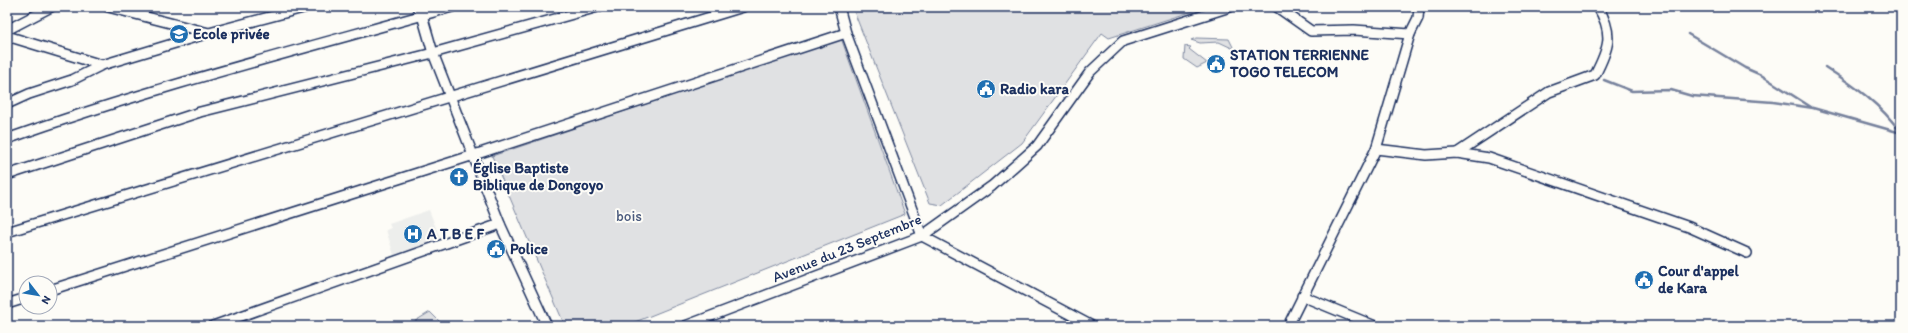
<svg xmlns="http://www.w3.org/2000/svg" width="1908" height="333" font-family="Itim,sans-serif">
<rect width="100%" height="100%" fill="#fdfcf7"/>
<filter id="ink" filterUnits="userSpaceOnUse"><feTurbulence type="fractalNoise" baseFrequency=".025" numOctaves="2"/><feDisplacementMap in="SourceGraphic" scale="8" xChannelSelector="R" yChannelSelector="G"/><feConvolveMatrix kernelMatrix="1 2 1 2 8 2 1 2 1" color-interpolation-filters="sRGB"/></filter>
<g filter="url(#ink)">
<polygon fill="#edeeec" points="429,210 440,238 394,255 386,230 391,228 389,224"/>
<g fill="#e0e1e3" stroke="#7e88a0">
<polygon points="856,7 1206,7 1109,38 1102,33 1022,143 942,205 930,203 853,9"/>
<polygon points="841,38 905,214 625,326 565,326 492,156"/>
<polygon points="1196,38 1229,39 1234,49 1219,42 1200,43 1191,40"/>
<polygon points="1185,46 1191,47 1189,49 1207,63 1197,68 1184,59"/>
<polygon points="430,312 444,326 407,326"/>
</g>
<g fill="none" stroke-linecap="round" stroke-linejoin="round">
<g stroke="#76819c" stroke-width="2.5">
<polyline points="1688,34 1745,68 1761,75 1811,107"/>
<path d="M1825,67C1853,85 1882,105 1901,133"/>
<polyline points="1604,80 1632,91 1671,90 1692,96 1773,102 1813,108 1901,133"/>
</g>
<g stroke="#1b2f5e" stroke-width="12">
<g id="minor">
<polyline points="108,7 209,33 307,7"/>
<polyline points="417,7 422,15 433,53 500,224 547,326"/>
<polyline points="839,7 846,33 922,236 1092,326"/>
<polyline points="1277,7 1311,31 1354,30 1410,34"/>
<polyline points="7,30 51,7"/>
<polyline points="7,36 102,65"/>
<polyline points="7,104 29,94 72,80 102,65 209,33"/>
<path d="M7,139C153,87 303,49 452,7"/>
<polyline points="1376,149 1426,155 1457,153 1489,158 1689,227 1747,253"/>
<path d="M1457,153L1549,92L1595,75C1609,48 1614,34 1598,7"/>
<polyline points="7,175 200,112 433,53 598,7"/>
<polyline points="7,232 743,7"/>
<polyline points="50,290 474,155 846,33"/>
<polyline points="1302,296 1375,326"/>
<polyline points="7,304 26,298"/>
<polyline points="213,326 500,224"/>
<polyline points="685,326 922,236 992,186 1037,146 1090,72 1123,41 1230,7"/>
<polyline points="1288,326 1376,149 1410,34 1418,18 1419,7"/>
</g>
</g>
<use href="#minor" stroke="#fdfcf7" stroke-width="9"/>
</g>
</g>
<defs>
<g id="school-disc" transform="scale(1)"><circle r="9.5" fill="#1f6fb2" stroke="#fdfcf7"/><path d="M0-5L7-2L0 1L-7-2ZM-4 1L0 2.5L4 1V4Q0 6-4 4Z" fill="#fff"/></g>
<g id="civic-disc" transform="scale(1)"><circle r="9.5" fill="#1f6fb2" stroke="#fdfcf7"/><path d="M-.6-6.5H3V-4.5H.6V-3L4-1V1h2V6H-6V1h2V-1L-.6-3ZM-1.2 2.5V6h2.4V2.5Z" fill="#fff"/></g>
<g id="church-disc" transform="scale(1)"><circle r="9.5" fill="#1f6fb2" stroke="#fdfcf7"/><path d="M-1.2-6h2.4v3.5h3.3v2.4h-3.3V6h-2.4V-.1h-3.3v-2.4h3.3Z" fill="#fff"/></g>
<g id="hospital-disc" transform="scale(1)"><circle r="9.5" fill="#1f6fb2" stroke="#fdfcf7"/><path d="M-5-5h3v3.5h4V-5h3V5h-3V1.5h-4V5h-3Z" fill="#fff"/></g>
</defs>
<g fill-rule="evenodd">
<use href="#school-disc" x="179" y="34"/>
<use href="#civic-disc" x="1216" y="64"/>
<use href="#civic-disc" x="986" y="89"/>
<use href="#church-disc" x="459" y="177"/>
<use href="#hospital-disc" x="413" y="234"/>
<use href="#civic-disc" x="496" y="249"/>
<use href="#civic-disc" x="1644" y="280"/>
</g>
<g text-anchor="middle" stroke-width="4" stroke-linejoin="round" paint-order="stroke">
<g font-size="15" font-weight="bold" fill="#1b2f5e" stroke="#fdfcf7" text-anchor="start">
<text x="193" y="39">Ecole privée</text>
<text x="1230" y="60">STATION TERRIENNE<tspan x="1230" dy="17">TOGO TELECOM</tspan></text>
<text x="1000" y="94">Radio kara</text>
<text x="473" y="173">Église Baptiste<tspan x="473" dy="17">Biblique de Dongoyo</tspan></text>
<text x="427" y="239">A T B E F</text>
<text x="510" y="254">Police</text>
<text x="1658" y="276">Cour d'appel<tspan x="1658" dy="17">de Kara</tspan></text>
</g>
<g font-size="15" fill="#4c5c7f" stroke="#fdfcf7">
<text x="629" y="221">bois</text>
</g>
<g font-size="15" fill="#1b2f5e" stroke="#fdfcf7">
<text transform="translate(847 248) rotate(-22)" y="5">Avenue du 23 Septembre</text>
</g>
</g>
<rect width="1908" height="333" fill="none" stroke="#fdfcf7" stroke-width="24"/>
<rect x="12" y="12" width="1884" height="309" fill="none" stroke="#1b2f5e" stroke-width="1.5" filter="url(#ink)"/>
<g transform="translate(38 295) rotate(121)"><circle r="19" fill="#fdfcf7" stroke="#a3aaba"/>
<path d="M0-3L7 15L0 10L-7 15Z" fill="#1f6fb2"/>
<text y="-6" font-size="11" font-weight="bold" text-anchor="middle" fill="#1b2f5e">N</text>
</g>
</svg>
